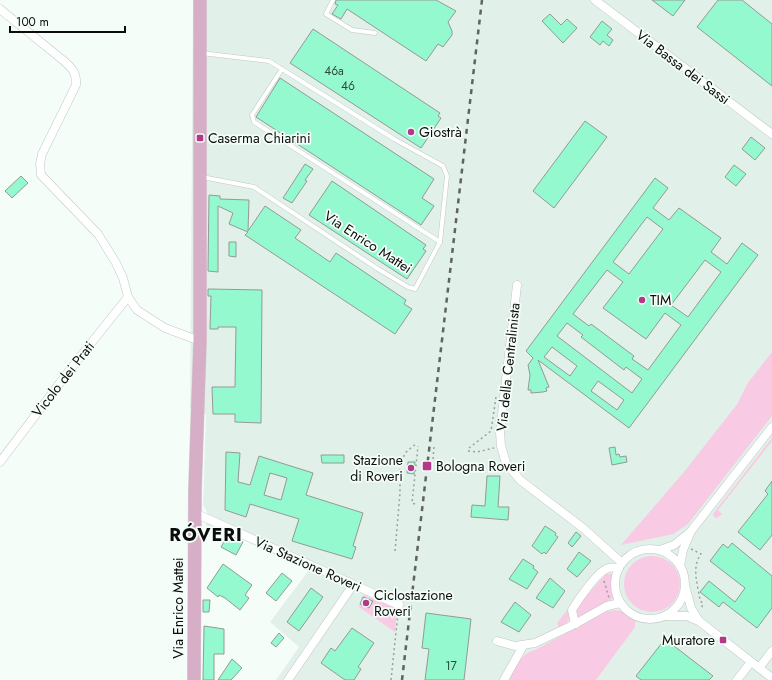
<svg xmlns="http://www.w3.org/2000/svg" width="772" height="680" font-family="Jost,sans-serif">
<rect width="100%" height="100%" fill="#f5fdf9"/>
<polygon fill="#e1f0e9" points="193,0 772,0 772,680 276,680 299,647 270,622 309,570 228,533 206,526 207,512 203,505 206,415 190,408"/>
<g fill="#f8cae4">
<polygon points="772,352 772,416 688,524 673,534 621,545 684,472 738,403 747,384"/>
<polygon points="772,438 772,441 718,510 722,514 717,518 714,517 713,514 716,510"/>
<circle cx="652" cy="584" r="28"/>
<polygon points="606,574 612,574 614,598 578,617 574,610"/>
<polygon points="364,595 397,609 395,632 359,607 360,604 370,608 372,601 363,597"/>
<path d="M569,608C571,620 569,622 559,628L557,623Z"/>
<path d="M615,610L621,611L635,620V627L596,680H507C514,669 521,653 535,650L605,612Z"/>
</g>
<g fill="#95f9cf" stroke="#939a97" fill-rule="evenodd">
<polygon points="336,0 436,0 456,11 448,22 452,31 452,35 443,47 438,44 426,61 347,9 341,19 332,14 338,5 335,4"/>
<polygon points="652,0 685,0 673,16"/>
<polygon points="718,0 742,0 772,24 772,86 697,27"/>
<polygon points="550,14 561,25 567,19 577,28 563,43 542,21"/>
<polygon points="602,21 612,29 607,35 613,40 609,46 603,41 600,45 590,37"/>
<polygon points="313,29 440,113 438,116 441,118 421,148 290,63"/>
<polygon points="280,78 434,179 422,198 434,206 421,225 256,117"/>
<polygon points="585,121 607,137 554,208 533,191"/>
<polygon points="751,137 765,148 755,160 742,149"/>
<polygon points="305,164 313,169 305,180 307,181 292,203 283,198"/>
<polygon points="734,165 746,174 736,186 725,177"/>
<polygon points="21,176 28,183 12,198 5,191"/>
<path d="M655,178L668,188L653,208L669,220L679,208L721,238L711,252L727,264L742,243L758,255L629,428L538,360L549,387L546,388L547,391L543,392L531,393V390H528L530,375L528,365L533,358L526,351ZM647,217L663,229L629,274L613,262ZM705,260L721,272L688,317L671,305ZM607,270L623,282L603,308L646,339L665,313L681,325L648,370L632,359L634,356L591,324L589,326L573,314ZM567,323L583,335L581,337L624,370L626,367L642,379L632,393L557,336ZM552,347L577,366L570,376L544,357ZM598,381L624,400L617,410L591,391Z"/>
<polygon points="332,181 426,245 423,249 426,251 407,279 309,215"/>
<polygon points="209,195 220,196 220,199 249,200 248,231 265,206 301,230 295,238 330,262 336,253 406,300 404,304 412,309 395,334 245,235 248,232 229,224 233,213 218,206 218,272 208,271"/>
<polygon points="229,242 236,242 236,257 229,256"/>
<polygon points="208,289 262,290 261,423 235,422 235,414 213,414 212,387 235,387 236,327 218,327 218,329 210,329 211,296 208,296"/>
<polygon points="615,447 616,455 619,454 620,457 626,456 627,462 612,465 609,448"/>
<path d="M226,452L240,453L238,482L250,485L259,456L313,473L306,495L363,513L353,546L356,547L352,559L292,541L299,519L250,504L246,517L225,510ZM270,473L287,478L281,500L264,495Z"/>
<polygon points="321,455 344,455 344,463 322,463"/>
<polygon points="408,462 415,462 414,474 407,473"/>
<polygon points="487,476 500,476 498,507 509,507 508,520 471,517 472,505 485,506"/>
<polygon points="772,481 772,535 760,550 738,532 768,494 765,491"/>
<polygon points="545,526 556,533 555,535 558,537 546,554 544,552 542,554 532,546"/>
<polygon points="576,532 581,536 572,547 568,543"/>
<polygon points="228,534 243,542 236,555 221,547"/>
<polygon points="732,543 772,576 772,608 757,628 723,602 719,607 700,592 709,581 735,602 745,588 710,561 723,544 728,548"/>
<polygon points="579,552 591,561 577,577 567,569"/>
<polygon points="523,559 534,566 533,568 538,572 527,589 509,579"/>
<polygon points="223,564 252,585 245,595 249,598 240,610 225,598 219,595 218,597 207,588"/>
<polygon points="282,573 292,581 276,601 266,593"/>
<polygon points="550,578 565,591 553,608 536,598"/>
<polygon points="311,588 323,597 299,631 287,622"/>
<polygon points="363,597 373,601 369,608 360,604"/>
<polygon points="203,600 210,600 209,612 203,612"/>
<polygon points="515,602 531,615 519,632 501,622"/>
<polygon points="426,613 471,619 464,680 425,680 429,649 422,648"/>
<polygon points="204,626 224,629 224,654 214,654 214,680 203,680"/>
<polygon points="352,628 374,643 358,667 361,669 354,680 345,680 321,663 331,648 335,651"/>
<polygon points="279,633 284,638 276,647 271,643"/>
<polygon points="665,639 713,676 709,680 641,680 636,676"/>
<polygon points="232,659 242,668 231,680 218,680"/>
</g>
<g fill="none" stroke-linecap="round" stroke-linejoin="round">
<g stroke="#c0c8c4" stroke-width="5">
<g id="lane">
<polyline points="333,0 326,14 352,30 375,33"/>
<polyline points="201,53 269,61 394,139 443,166 447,176 440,242 415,289 408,287 378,269 254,187 202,177"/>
<polyline points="282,69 252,115 254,122 440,242"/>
</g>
</g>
<g stroke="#c0c8c4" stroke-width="9">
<g id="street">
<polyline points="595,0 772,134"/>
<path d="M0,9L64,61C72,68 77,73 76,85L42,154L40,164L41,175L98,234L116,263L123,278L128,297L137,310L165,328L200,341"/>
<polyline points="517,285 500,432 501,446 506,463 520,480 583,528 622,563"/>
<polyline points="0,462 72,367 128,297"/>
<polyline points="195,513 399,605"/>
<circle cx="650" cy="584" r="35"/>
<polyline points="660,550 674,545 689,533"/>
<polyline points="680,566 683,550 691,531 772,427"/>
<polyline points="686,589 691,608 699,621"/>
<polyline points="665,616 687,616 699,621 772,678"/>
<path d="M575,624L572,610C578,600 598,570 609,568C612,567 616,568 619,568"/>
<polyline points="497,641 515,646 535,643 575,624 607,606 620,603"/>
<polyline points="759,668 772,651"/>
<polyline points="288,680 353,585"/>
<polyline points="504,680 523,646"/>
<polyline points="737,680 751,662"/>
</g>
</g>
<g stroke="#d8d8d8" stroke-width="14">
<polyline id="primary" points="194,680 195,489 200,341 200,0"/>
</g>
<g stroke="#9aa09d" stroke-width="1.5" stroke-dasharray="2 3" stroke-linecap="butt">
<polyline points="469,448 491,431 496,397"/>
<polyline points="468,451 477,452 494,448"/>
<polyline points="433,459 434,447"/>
<polyline points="415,504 412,503 418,446"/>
<path d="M691,549L701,554C691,567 698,586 700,600L703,604L701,609"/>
<polyline points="395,551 400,493 400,467 405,453 417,443"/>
<polyline points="604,581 609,598"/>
<polyline points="391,680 398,613"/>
</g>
<use href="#lane" stroke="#fff" stroke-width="4"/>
<use href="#street" stroke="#fff" stroke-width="8"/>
<use href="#primary" stroke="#d6aec6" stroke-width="13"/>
<polyline stroke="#5f6361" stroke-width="2.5" stroke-dasharray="5 5" stroke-linecap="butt" points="402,680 482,0"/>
</g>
<g fill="#b2388a" stroke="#f5fdf9" stroke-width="1.5">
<circle cx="411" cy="132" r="4"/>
<rect x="196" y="134" width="8" height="8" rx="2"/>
<circle cx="642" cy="300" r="4"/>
<rect x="422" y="461" width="10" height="10" rx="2"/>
<circle cx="411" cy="468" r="4"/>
<circle cx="366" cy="603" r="4"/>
<rect x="719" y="636" width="8" height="8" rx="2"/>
</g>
<g text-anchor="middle" stroke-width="3.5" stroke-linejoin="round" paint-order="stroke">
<g font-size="12" fill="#2d483d">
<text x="334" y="75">46a</text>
<text x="348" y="90">46</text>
<text x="451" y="670">17</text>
</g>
<g font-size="14" fill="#0a0d0c" stroke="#f5fdf9">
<text transform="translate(683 67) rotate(37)" y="5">Via Bassa dei Sassi</text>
<text transform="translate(368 242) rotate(33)" y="5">Via Enrico Mattei</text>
<text transform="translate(508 367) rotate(-84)" y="5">Via della Centralinista</text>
<text transform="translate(63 379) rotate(-52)" y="5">Vicolo dei Prati</text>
<text transform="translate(308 564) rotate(24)" y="5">Via Stazione Roveri</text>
<text transform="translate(178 608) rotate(-90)" y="5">Via Enrico Mattei</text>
</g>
<g font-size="14" fill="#0a0d0c" stroke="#f5fdf9" text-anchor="start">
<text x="419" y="137">Giostrà</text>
<text x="208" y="143">Caserma Chiarini</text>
<text x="650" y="305">TIM</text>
<text x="403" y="465" text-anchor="end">Stazione<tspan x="403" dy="16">di Roveri</tspan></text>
<text x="436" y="471">Bologna Roveri</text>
<text x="374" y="600">Ciclostazione<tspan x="374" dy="16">Roveri</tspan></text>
<text x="715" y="645" text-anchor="end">Muratore</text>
</g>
<g font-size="18" font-weight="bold" letter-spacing="1" fill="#0a0d0c" stroke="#f5fdf9">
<text x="206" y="541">RÓVERI</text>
</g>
</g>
<path d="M10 26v6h115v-6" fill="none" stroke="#0a0d0c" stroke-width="2"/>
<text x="16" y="26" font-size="12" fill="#0a0d0c" stroke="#f5fdf9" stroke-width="3" paint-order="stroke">100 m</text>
</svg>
